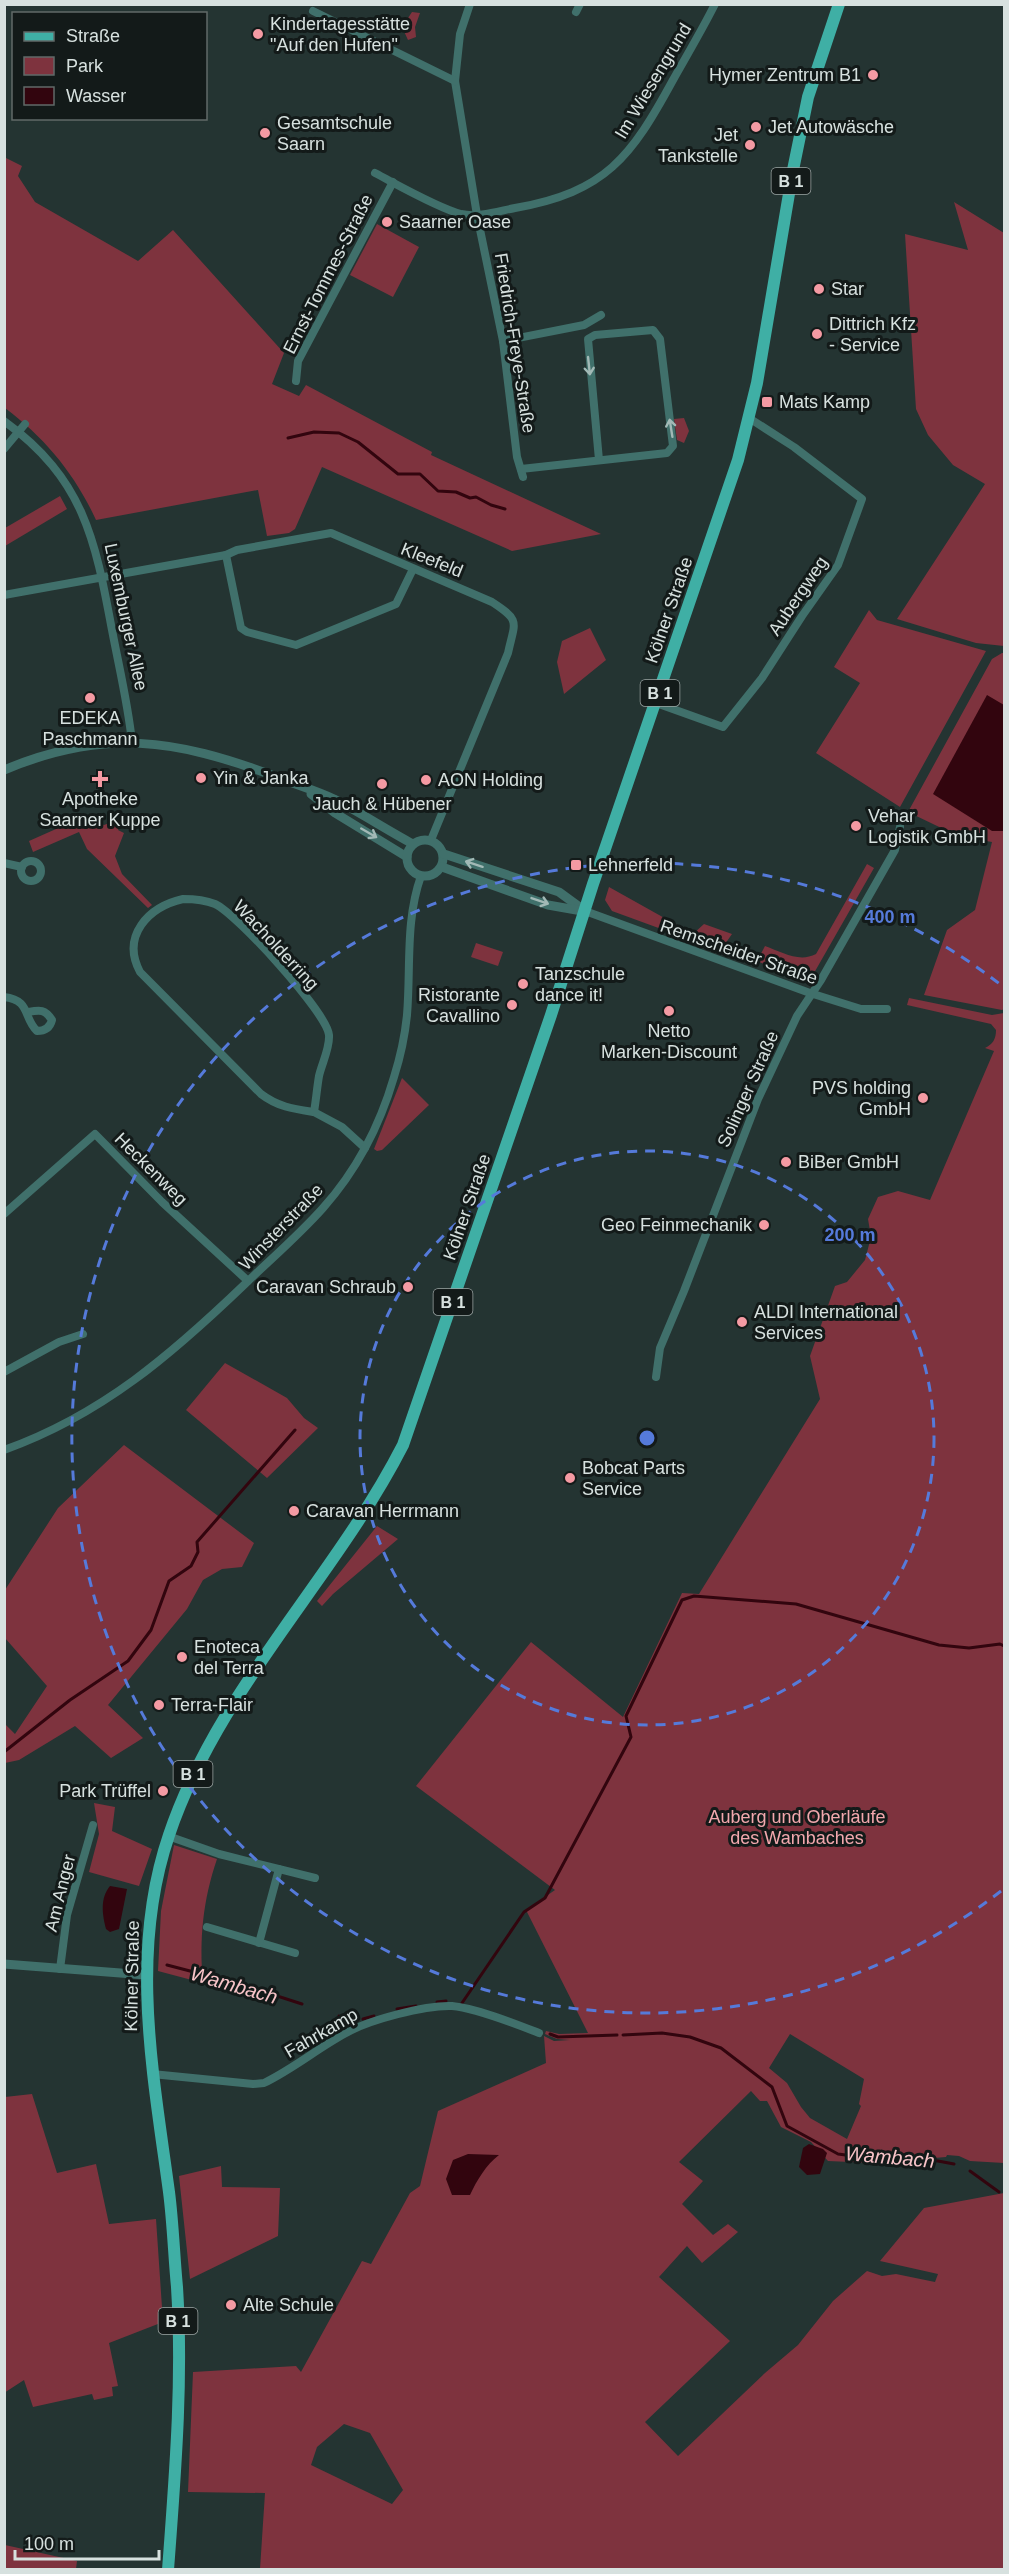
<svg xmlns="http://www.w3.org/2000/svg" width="1009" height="2574" font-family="Helvetica,sans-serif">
<rect width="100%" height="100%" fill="#243432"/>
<g fill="#7e333e" fill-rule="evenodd">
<polygon points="412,12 420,13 415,27 416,37 408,40 402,27"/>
<path d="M4,157L22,166L18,176L35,202L138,261L173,230L284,353L272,384L299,396L306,385L432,452L431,455L601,534L512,551L322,467L295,529L289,533L267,536L258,490L96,520C75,474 45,438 5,408Z"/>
<polygon points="954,202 1004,233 1004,646 976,643 897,619 985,484 953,465 928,435 916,409 905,234 968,250"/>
<polygon points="377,224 419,247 393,297 350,275"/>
<polygon points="684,418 689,431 684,443 677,440 674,419"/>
<polygon points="60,496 67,509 5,546 5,528"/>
<polygon points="869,610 877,620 986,651 900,807 816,753 860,683 834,667"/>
<polygon points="590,628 606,660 564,694 557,662 562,641"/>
<polygon points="1002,653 1004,653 1004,1009 1002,1010 924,995 947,930 975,910 992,842 958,836 908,812 992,659"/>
<polygon points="83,817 104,825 117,820 121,821 118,830 124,833 115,856 122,874 152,905 148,908 87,849 79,832 33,852 29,841"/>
<path d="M867,864L874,868L814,973C797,982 775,968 757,961L765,946C782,952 799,963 816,954Z"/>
<polygon points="609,887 693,934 704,924 732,934 725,944 716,949 612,911 605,900"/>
<polygon points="476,943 503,952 498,966 471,957"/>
<path d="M909,998L992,1015L1004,1013V2163L970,2161L959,2156L947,2155L946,2157L873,2163L828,2161L811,2142L781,2127L767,2101H760L751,2091L679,2162L703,2181L682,2204L713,2235L728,2224L738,2232L702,2263L687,2246L659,2277L730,2341L645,2422L678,2456L765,2373L798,2345L833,2301L867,2271L882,2276L896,2274L935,2282L938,2274L880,2261L924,2208L1004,2193V2569H260L265,2493L188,2492L193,2372L296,2366L301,2372L362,2261L371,2264L410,2193L420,2186L438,2111L546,2063L544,2036L554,2041L570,2040L557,2039L545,2034L546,2031L559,2034L588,2033L526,1910L555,1890L416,1786L531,1642L623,1717L682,1593L699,1594L820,1399L810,1356L835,1286L847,1282L865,1260L871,1237L868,1219L878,1197L898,1191L930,1200L994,1051L985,1048C993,1044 996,1039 996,1030L991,1024L907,1005ZM790,2034L864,2079L859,2104L861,2106L847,2139L810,2118L801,2107L787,2083L769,2068ZM344,2424L370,2433L403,2490L392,2504L311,2465L317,2447Z"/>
<polygon points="402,1078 429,1105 382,1150 377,1151 374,1149"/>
<polygon points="225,1363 287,1398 304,1418 318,1428 267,1478 186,1410"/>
<polygon points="124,1445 254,1543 242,1567 222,1569 203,1580 187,1609 108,1705 143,1738 111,1758 75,1726 19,1760 5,1763 5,1724 15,1734 47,1686 5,1638 5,1590 58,1508"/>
<polygon points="377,1526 398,1539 333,1594 322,1606 317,1601"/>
<polygon points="94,1803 115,1807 112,1831 152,1849 139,1886 89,1872 99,1834"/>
<path d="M174,1845L217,1859C203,1900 199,1939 203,1983L158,1971L161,1911Z"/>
<polygon points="32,2094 57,2173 96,2164 109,2224 156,2219 163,2322 109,2343 118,2386 112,2387 113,2396 94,2400 92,2394 33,2407 24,2380 4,2393 5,2097"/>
<polygon points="221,2166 222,2187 280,2188 278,2236 190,2279 179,2176"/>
<polygon points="5,2545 77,2561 76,2569 5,2569"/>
</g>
<g fill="#32050e">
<polygon points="987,695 1004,705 1004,831 992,831 933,794"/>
<path d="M110,1886L127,1889L119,1929L110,1932L106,1929C102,1914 100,1898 110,1886Z"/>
<polygon points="809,2144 823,2149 827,2153 820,2174 807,2175 799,2167 803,2148"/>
<path d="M468,2154L499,2155C486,2165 477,2180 470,2195H452L446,2179L453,2160Z"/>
</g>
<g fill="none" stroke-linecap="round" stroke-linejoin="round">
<g stroke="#32050e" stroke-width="3">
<polyline points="288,438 314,432 339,433 358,442 398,474 420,474 438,491 456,492 470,498 476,497 491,505 505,509"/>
<polyline points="4,1752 70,1700 128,1661 151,1630 169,1581 191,1566 198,1552 197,1542 295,1430"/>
<polyline points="167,1965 240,1984 302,2004"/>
<polyline points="437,2002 446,2001"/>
<polyline points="462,2003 524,1912 545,1898 631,1737 626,1716 682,1600 694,1596 796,1604 939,1645 969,1648 1000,1644 1004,1646"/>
<polyline points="397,2009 416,2006"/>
<polyline points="339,2016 352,2022"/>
<polyline points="363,2019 374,2016"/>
<polyline points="550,2034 558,2037 617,2035"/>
<polyline points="623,2035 662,2033 690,2037 721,2048 772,2087 787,2126 838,2154 861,2157 906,2155 954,2164"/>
<polyline points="970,2171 999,2192"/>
</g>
<g stroke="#40706b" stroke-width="8">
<polyline points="470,4 460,34 455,81 477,215 503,341 517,457 523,477"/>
<polyline points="313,11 455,81"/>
<polyline points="576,12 580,4"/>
<path d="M375,173C398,185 438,208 461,214C478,218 499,211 515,208C606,192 631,157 673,80C687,55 702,30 715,4"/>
<polyline points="503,341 584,325 601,315"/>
<polyline points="296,381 298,361 393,182"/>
<path d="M4,421C84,479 95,539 112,630C119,667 128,704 132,742"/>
<polyline points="4,449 25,424"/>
<polyline points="521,469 667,453 673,446 660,339 653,330 595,335 588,339 599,460"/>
<polyline points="226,555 241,628 247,632 296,645 396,604 413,569"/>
<path d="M4,595L226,555L237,550L331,533L492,602C521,621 515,621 508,653L431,840"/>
<polyline points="656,703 723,727 762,678 802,616 838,565 862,499 794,447 749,418"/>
<circle cx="31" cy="871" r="10"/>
<polyline points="4,863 22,867"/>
<path d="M183,899C194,899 205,900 215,904C237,914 327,1013 329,1035C330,1048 322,1063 319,1076C317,1088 316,1100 314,1112C294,1109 278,1107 261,1094L140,972C121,936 148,907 183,899Z"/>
<polyline points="585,911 810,993 861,1009 887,1009"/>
<path d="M4,997C31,1000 23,1018 37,1031C45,1031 50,1028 52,1020C45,1009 40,1010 28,1012"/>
<polyline points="314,1112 342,1127 365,1148"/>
<polyline points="4,1214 95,1134 162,1202 248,1281"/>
<polyline points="4,1372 59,1342 83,1334"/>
<polyline points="656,1377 660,1348 684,1291 758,1099 797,1016 821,980 895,850 900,827"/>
<path d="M4,1450C102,1415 172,1354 245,1284C271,1259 299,1235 323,1208C356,1171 380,1125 394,1077C400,1058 405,1035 407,1015C411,968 405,921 421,876"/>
<polyline points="168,1836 219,1854 315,1878"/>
<polyline points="207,1927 295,1953"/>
<polyline points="259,1943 279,1869"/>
<polyline points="60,1969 67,1915 93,1825"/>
<path d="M152,2074L253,2084L264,2083C293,2069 318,2048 346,2033C369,2020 425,2005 452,2006C476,2008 516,2024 539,2033"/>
</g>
<g stroke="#40706b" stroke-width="9">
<path d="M4,770C104,728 176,739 274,776C294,784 315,790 334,799C361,813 387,830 413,844"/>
<polyline points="311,794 335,813 407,857"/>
<circle cx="425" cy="858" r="18"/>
<polyline points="444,854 559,892 585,911"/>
<polyline points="442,867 548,905 582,911"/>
<polyline points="4,1964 146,1975"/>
</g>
<path stroke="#3fafa5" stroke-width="12" d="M168,2570C175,2475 183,2382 177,2287C174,2256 173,2223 169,2192C153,2073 129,1952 169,1835C218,1689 334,1580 403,1445L551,1015L593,884L738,460L757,383L793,170L808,97L839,4"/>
</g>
<defs><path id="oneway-shaft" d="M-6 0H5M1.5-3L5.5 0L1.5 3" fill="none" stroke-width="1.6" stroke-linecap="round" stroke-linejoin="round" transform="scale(1.5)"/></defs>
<g stroke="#a2b9b6">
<use href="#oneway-shaft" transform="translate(589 366) rotate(84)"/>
<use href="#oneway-shaft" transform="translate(671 428) rotate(-99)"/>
<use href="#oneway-shaft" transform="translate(369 833) rotate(30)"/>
<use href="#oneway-shaft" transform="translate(474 864) rotate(-162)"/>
<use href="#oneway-shaft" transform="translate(540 901) rotate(19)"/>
</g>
<g fill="none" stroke="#557ada" stroke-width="3" stroke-dasharray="10 8">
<circle cx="647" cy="1438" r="287"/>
<path d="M1001 1891A575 575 0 1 1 1001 985"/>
</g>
<g fill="#f49aa3" stroke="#131a19" stroke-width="2">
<circle cx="258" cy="34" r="6"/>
<circle cx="873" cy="75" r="6"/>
<circle cx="756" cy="127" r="6"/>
<circle cx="265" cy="133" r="6"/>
<circle cx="750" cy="145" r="6"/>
<circle cx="387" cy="222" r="6"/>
<circle cx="819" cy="289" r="6"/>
<circle cx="817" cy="334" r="6"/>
<rect x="761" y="396" width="12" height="12" rx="3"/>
<circle cx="90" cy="698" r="6"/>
<circle cx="201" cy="778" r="6"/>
<path d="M97 770h6v6h6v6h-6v6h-6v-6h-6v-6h6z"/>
<circle cx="426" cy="780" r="6"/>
<circle cx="382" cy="784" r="6"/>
<circle cx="856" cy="826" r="6"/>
<rect x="570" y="859" width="12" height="12" rx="3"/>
<circle cx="523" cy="984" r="6"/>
<circle cx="512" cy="1005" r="6"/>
<circle cx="669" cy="1011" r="6"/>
<circle cx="923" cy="1098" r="6"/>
<circle cx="786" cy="1162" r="6"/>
<circle cx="764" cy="1225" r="6"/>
<circle cx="408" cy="1287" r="6"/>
<circle cx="742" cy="1322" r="6"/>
<circle cx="570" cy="1478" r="6"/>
<circle cx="294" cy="1511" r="6"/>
<circle cx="182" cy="1657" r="6"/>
<circle cx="159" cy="1705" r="6"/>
<circle cx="163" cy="1791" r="6"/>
<circle cx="231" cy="2305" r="6"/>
</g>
<g text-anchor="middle" stroke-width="6" stroke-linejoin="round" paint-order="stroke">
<g fill="#131a19" stroke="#9ca5a4" stroke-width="1.5">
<rect x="771.5" y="168" width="39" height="26" rx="4.5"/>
<rect x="640.5" y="680" width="39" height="26" rx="4.5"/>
<rect x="433.5" y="1289" width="39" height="26" rx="4.5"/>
<rect x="173.5" y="1761" width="39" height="26" rx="4.5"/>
<rect x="158.5" y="2308" width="39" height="26" rx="4.5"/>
</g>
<g font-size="16" font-weight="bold" fill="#d7e1df">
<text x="791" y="187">B 1</text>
<text x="660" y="699">B 1</text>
<text x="453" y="1308">B 1</text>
<text x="193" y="1780">B 1</text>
<text x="178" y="2327">B 1</text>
</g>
<g font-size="18" fill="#d7e1df" stroke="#131a19" text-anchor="start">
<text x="270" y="30">Kindertagesstätte<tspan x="270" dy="21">"Auf den Hufen"</tspan></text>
<text x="861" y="81" text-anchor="end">Hymer Zentrum B1</text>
<text x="277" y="129">Gesamtschule<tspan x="277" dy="21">Saarn</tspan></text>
<text x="768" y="133">Jet Autowäsche</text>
<text x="738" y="141" text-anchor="end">Jet<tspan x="738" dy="21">Tankstelle</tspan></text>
<text x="399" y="228">Saarner Oase</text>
<text x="831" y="295">Star</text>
<text x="829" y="330">Dittrich Kfz<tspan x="829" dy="21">- Service</tspan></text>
<text x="779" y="408">Mats Kamp</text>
<text x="90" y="724" text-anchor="middle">EDEKA<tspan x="90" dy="21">Paschmann</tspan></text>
<text x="213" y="784">Yin &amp; Janka</text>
<text x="438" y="786">AON Holding</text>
<text x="100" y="805" text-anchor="middle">Apotheke<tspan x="100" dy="21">Saarner Kuppe</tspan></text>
<text x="382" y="810" text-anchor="middle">Jauch &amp; Hübener</text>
<text x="868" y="822">Vehar<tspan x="868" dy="21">Logistik GmbH</tspan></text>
<text x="588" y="871">Lehnerfeld</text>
<text x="535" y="980">Tanzschule<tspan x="535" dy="21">dance it!</tspan></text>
<text x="500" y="1001" text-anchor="end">Ristorante<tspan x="500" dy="21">Cavallino</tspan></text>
<text x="669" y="1037" text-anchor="middle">Netto<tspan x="669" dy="21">Marken-Discount</tspan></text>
<text x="911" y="1094" text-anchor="end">PVS holding<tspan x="911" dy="21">GmbH</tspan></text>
<text x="798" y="1168">BiBer GmbH</text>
<text x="752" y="1231" text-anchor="end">Geo Feinmechanik</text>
<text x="396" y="1293" text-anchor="end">Caravan Schraub</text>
<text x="754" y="1318">ALDI International<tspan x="754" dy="21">Services</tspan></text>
<text x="582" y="1474">Bobcat Parts<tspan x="582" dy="21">Service</tspan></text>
<text x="306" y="1517">Caravan Herrmann</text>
<text x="194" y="1653">Enoteca<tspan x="194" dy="21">del Terra</tspan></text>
<text x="171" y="1711">Terra-Flair</text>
<text x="151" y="1797" text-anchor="end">Park Trüffel</text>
<text x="243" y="2311">Alte Schule</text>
</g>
<g font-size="18" fill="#d7e1df" stroke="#131a19">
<text transform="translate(653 81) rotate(-59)" y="6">Im Wiesengrund</text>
<text transform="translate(328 274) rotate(-63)" y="6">Ernst-Tommes-Straße</text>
<text transform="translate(515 343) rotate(81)" y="6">Friedrich-Freye-Straße</text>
<text transform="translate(432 560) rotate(22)" y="6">Kleefeld</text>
<text transform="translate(798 596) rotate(-56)" y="6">Aubergweg</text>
<text transform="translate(669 610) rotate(-71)" y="6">Kölner Straße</text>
<text transform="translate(126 617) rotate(78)" y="6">Luxemburger Allee</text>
<text transform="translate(276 945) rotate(47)" y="6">Wacholderring</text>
<text transform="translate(739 952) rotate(19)" y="6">Remscheider Straße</text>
<text transform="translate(748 1089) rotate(-66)" y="6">Solinger Straße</text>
<text transform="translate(151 1169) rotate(45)" y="6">Heckenweg</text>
<text transform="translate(467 1207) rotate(-71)" y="6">Kölner Straße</text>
<text transform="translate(281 1227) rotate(-46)" y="6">Winsterstraße</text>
<text transform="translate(60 1893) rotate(-76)" y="6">Am Anger</text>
<text transform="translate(132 1976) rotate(-89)" y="6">Kölner Straße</text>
<text transform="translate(321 2033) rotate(-30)" y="6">Fahrkamp</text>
</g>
<g font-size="18" fill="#f3a8ae" stroke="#131a19">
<text x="797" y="1823">Auberg und Oberläufe<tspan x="797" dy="21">des Wambaches</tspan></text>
</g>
<g font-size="20" font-style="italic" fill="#f8c4c8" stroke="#131a19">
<text transform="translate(234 1985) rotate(16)" y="7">Wambach</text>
<text transform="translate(890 2157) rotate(5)" y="7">Wambach</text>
</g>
</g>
<circle cx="647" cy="1438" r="9" fill="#557ada" stroke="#131a19" stroke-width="3"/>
<g font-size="18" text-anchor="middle" font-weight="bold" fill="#557ada" stroke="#131a19" stroke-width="6" stroke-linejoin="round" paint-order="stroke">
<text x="890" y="923">400 m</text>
<text x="850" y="1241">200 m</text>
</g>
<rect width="1009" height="2574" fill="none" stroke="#d7e1df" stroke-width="12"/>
<rect x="12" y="12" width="195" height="108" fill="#131a19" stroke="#616a68" stroke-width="1.5"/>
<rect x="24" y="32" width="30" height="9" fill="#3fafa5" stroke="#616a68" stroke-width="1.5"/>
<text x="66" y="42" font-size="18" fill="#d7e1df">Straße</text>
<rect x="24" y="57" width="30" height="18" fill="#7e333e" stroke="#616a68" stroke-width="1.5"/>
<text x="66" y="72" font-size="18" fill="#d7e1df">Park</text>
<rect x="24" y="87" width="30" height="18" fill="#32050e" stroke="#616a68" stroke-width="1.5"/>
<text x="66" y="102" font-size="18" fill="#d7e1df">Wasser</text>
<path d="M15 2550v9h144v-9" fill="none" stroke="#d7e1df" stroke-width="3"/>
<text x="24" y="2550" font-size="18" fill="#d7e1df" stroke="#131a19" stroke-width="4.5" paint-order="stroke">100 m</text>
</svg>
